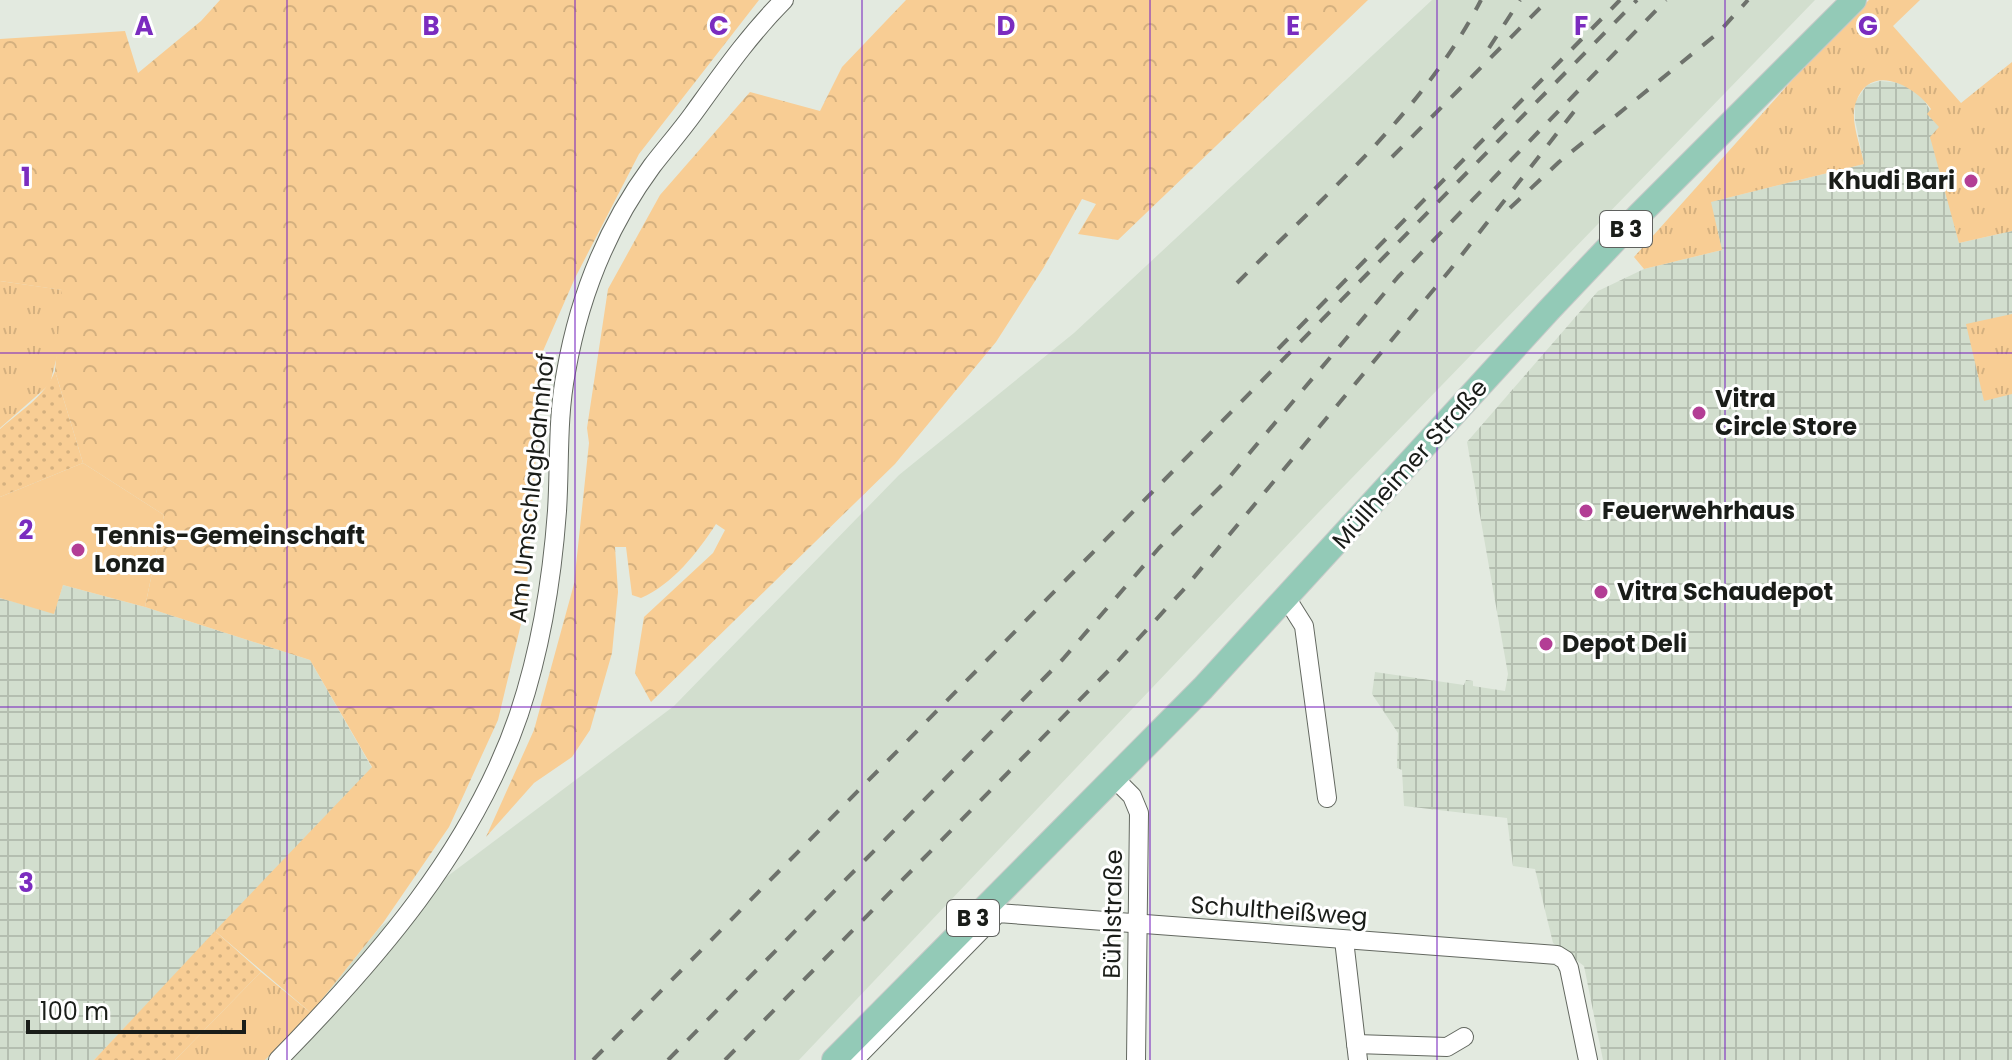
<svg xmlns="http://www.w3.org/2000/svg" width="2012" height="1060" font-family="Poppins,sans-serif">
<defs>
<pattern id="industrial-grid" width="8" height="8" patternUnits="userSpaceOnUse" patternTransform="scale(2)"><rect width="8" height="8" fill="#d2dece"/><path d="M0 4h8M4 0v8" fill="none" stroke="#b4beb0"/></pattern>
<pattern id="grass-tufts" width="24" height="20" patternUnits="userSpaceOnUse" patternTransform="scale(2)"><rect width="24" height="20" fill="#f8cd94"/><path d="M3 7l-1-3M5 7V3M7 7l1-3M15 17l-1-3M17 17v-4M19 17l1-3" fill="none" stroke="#d4b07f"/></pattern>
<pattern id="forest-crowns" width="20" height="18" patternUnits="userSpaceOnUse" patternTransform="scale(2)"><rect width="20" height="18" fill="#f8cd94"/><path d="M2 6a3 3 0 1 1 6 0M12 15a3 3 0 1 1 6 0" fill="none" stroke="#d4b07f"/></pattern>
<pattern id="garden-dots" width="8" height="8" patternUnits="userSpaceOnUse" patternTransform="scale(2)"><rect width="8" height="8" fill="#f8cd94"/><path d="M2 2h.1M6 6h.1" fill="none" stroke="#d4b07f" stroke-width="1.8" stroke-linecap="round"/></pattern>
</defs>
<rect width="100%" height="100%" fill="#e3eae0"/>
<polygon fill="#d2dece" points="1432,0 1815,0 1318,513 799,1060 265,1060 311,1013 380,927 674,706 899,475 1074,333"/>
<g fill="url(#industrial-grid)">
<polygon points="1880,81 1902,83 1921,95 1940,127 1959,243 2012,231 2012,1060 1603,1060 1584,966 1553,943 1535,869 1513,866 1507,818 1404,806 1402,770 1397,768 1398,733 1372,694 1375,672 1464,685 1466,680 1473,681 1473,686 1505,691 1508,674 1467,442 1598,291 1644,269 1722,250 1710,202 1864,164 1855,120 1855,102 1867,85"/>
<polygon points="63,585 145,607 310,660 372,768 94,1060 0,1060 0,598 54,613"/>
</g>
<g fill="url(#grass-tufts)">
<path d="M1869,0H1920L1893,26L1961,103L2012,62V231L1959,243L1930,137L1939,127L1927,114L1931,109C1914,85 1870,62 1856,102C1849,120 1861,146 1864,164L1711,202L1722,250L1644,269L1634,257L1819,50Z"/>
<polygon points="0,281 63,290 59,348 50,384 0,428"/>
<polygon points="2012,314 2012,394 1984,401 1966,324"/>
<polygon points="261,972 311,1013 265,1060 175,1060"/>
</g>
<g fill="url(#forest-crowns)">
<polygon points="220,0 759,0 639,154 575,278 543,351 526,603 498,720 449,827 383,923 311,1013 215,931 372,767 310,660 145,607 164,515 83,463 55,371 62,290 0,281 0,39 125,31 138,73 201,21"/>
<path d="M906,0H1368L1118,240L1078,234L1096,204L1082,199L1044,267L996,342L895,464L651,702L635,673L644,617L713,553L725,530L716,524C697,553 673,584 641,598L632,595L626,547H615L618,592L612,653L590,730L572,757L534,783L486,837L534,730L574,584L589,443L587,428L608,289L660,195L750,92L820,111L842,67Z"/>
</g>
<g fill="url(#garden-dots)">
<path d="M55,371L83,463L0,497V429C20,411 45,397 55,371Z"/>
<polygon points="215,931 261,972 175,1060 94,1060"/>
</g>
<polygon fill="#f8cd94" points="83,463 164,515 145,607 63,585 54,614 0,598 0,497"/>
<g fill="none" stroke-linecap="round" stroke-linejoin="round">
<g stroke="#636860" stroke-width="20">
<g id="minor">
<polyline points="1287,599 1304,626 1327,798"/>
<polyline points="1114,778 1132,796 1139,813 1136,1060"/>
<polyline points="1344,940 1358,1060"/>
<polyline points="1356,1044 1447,1047 1464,1037"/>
<path d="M278,1060C376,960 473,849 519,714C541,648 552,580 557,511C560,465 557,418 566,372C579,298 607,227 652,166C665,149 680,132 693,114C722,74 749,35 784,0"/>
<polyline points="854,1060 998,913 1557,955 1565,960 1569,968 1588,1060"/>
</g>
</g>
<g stroke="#c8c9c8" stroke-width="26">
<polyline id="major" points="834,1060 1203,688 1549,310 1639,215 1854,0"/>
</g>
<use href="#minor" stroke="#fff" stroke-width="18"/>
<use href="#major" stroke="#93cab7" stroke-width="24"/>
<g stroke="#6e726c" stroke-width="4" stroke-dasharray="14 14" stroke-linecap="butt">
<polyline points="1489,48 1520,0"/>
<polyline points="1392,157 1548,0"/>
<polyline points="1510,208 1559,162 1718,33 1748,0"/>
<path d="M1237,283C1324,196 1424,111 1481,0"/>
<polyline points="1278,349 1620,0"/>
<polyline points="593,1060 1637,0"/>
<polyline points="668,1060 1063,659 1159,548 1226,481 1398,277 1666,0"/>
<polyline points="725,1060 1118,661 1185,588 1450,270 1580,104"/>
</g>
</g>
<path fill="none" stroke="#7b2cbf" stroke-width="2" stroke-opacity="0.55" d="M287,0V1060M575,0V1060M862,0V1060M1150,0V1060M1437,0V1060M1725,0V1060M0,353H2012M0,707H2012"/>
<g fill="#b33e95" stroke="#fff" stroke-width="3">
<circle cx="1971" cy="181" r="8"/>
<circle cx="1699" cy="413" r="8"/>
<circle cx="1586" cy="511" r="8"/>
<circle cx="78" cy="550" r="8"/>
<circle cx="1601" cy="592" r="8"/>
<circle cx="1546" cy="644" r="8"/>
</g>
<g text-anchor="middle" stroke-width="6" stroke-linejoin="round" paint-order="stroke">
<g fill="#fff" stroke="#5f615e" stroke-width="2">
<rect x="1600" y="211" width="52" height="36" rx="6"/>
<rect x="947" y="900" width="52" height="36" rx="6"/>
</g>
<g font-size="22" font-weight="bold" fill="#1a1d19">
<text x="1626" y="237">B 3</text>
<text x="973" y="926">B 3</text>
</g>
<g font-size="24" font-weight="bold" fill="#1a1d19" stroke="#fff" text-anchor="start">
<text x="1955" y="189" text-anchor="end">Khudi Bari</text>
<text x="1715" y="407">Vitra<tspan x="1715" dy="28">Circle Store</tspan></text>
<text x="1602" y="519">Feuerwehrhaus</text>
<text x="94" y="544">Tennis-Gemeinschaft<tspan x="94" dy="28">Lonza</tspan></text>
<text x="1617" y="600">Vitra Schaudepot</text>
<text x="1562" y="652">Depot Deli</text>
</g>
<g font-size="24" fill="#1a1d19" stroke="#fff">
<text transform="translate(1410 464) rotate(-48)" y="8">Müllheimer Straße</text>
<text transform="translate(532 488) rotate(-84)" y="8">Am Umschlagbahnhof</text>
<text transform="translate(1279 911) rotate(4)" y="8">Schultheißweg</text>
<text transform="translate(1113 914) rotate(-89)" y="8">Bühlstraße</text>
</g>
</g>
<g font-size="26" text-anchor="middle" font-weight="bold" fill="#7b2cbf" stroke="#fff" stroke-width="6" stroke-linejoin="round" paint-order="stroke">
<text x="144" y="35">A</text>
<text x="431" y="35">B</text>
<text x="719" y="35">C</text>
<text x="1006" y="35">D</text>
<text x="1293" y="35">E</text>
<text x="1581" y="35">F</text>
<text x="1868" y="35">G</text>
<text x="26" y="186">1</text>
<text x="26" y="539">2</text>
<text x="26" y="892">3</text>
</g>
<path d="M28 1020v12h216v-12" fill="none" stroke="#1a1d19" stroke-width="4"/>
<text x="40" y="1020" font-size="24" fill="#1a1d19" stroke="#ffffff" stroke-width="6" paint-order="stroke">100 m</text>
</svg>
